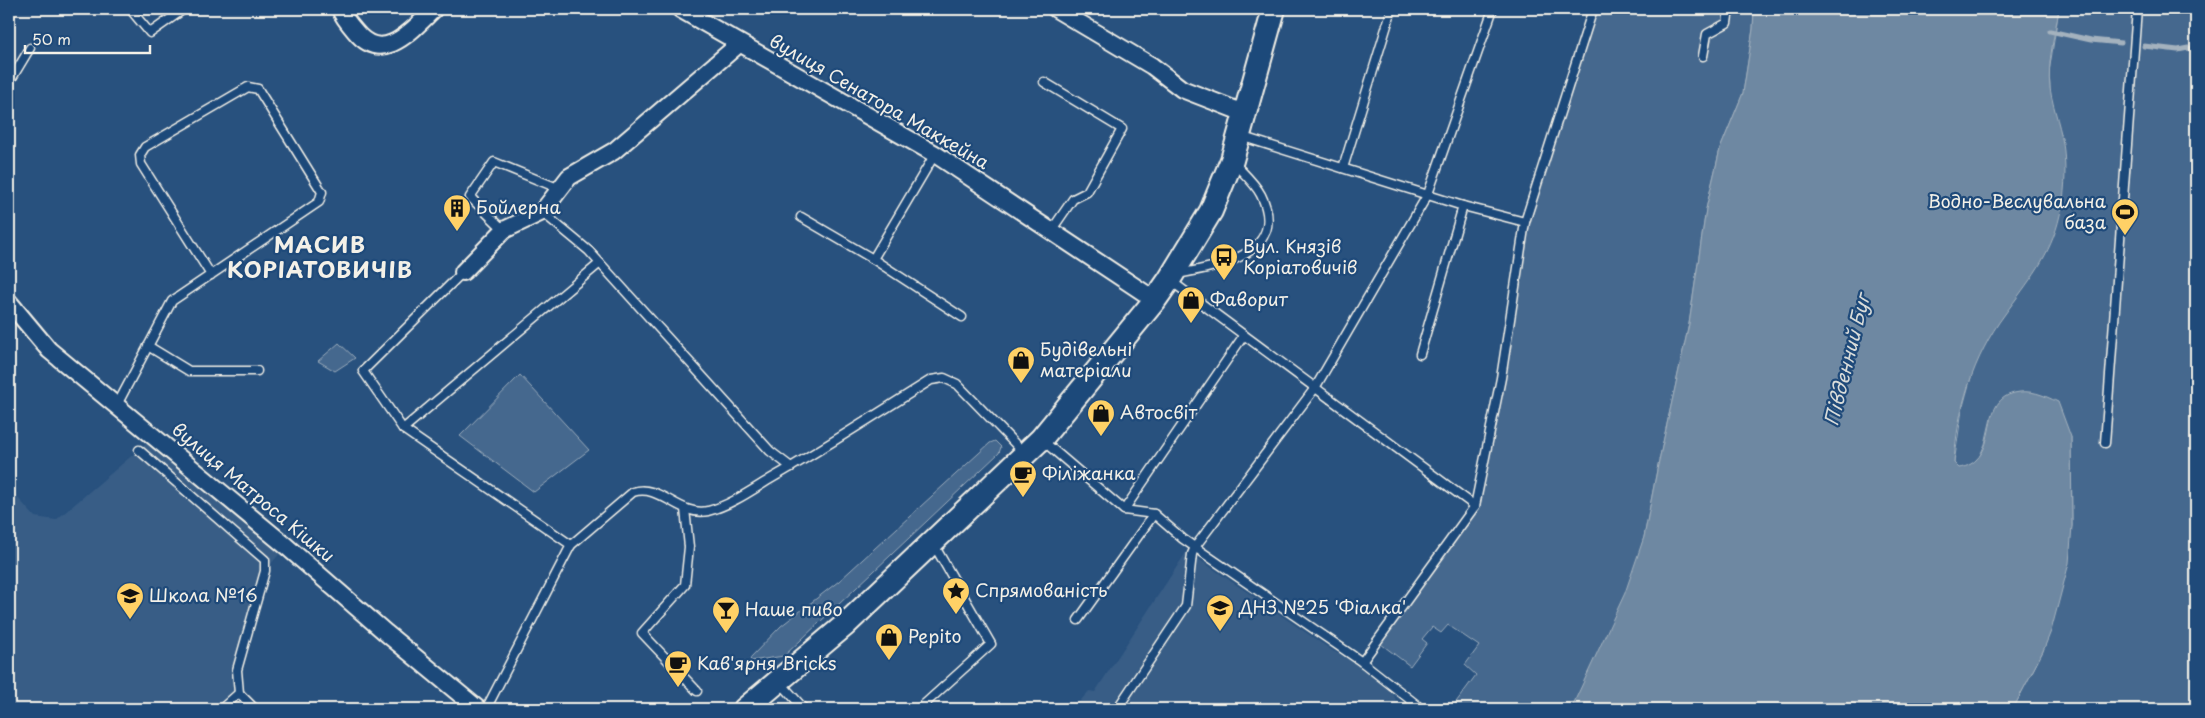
<svg xmlns="http://www.w3.org/2000/svg" width="2205" height="718" font-family="'Playpen Sans',sans-serif">
<rect width="100%" height="100%" fill="#28517e"/>
<filter id="ink" filterUnits="userSpaceOnUse"><feTurbulence type="fractalNoise" baseFrequency=".02" numOctaves="2"/><feDisplacementMap in="SourceGraphic" scale="10" xChannelSelector="R" yChannelSelector="G"/><feConvolveMatrix kernelMatrix="1 2 1 2 8 2 1 2 1" color-interpolation-filters="sRGB"/></filter>
<g filter="url(#ink)">
<g fill="#375d86">
<polygon points="155,436 286,546 265,571 237,670 239,693 221,709 9,709 9,488 35,517 56,520"/>
<polygon points="1187,551 1333,651 1350,660 1393,693 1397,703 1395,709 1073,709 1089,691 1095,692"/>
</g>
<g fill="#45688e" stroke="#9cacbb">
<polygon points="1593,9 1754,9 1753,29 1743,93 1720,149 1706,209 1689,324 1658,465 1644,537 1596,709 1451,709 1476,675 1465,665 1479,646 1448,625 1441,633 1432,627 1422,639 1427,643 1410,666 1377,641 1475,506 1525,222"/>
<polygon points="2059,9 2196,9 2196,709 2013,709 2043,651 2072,526 2071,437 1991,418 1985,444 1869,709 1954,463 1962,410 2050,88 2049,72"/>
<polygon points="339,343 355,358 335,371 318,361"/>
<polygon points="520,375 589,450 534,492 460,436"/>
<polygon points="995,441 1001,447 999,453 784,656 751,661 750,658 781,626 839,581 990,443"/>
</g>
<path fill="#6e88a2" stroke="#a4b2be" d="M1754,9H2059C2055,34 2047,62 2050,88C2053,109 2062,130 2064,151C2066,172 2065,195 2060,215C2051,256 2028,282 2005,314C1973,357 1957,410 1954,463L1959,468C1965,467 1971,465 1976,460C1996,442 1982,401 2014,393C2031,389 2043,395 2058,402L2071,437L2072,526L2069,563L2051,631L2043,651L2013,709H1571L1625,593L1644,537L1658,465L1689,324L1706,209L1720,149L1743,93L1753,29Z"/>
<g fill="none" stroke-linecap="round" stroke-linejoin="round">
<g stroke="#a4b2be" stroke-width="5">
<polyline points="2050,31 2091,40 2121,43"/>
<polyline points="2144,46 2178,50 2188,48 2196,49"/>
</g>
<g stroke="#f4f1e8" stroke-width="11">
<g id="service">
<polyline points="130,9 150,33 184,9"/>
<polyline points="1703,56 1707,34 1727,23 1729,9"/>
<polyline points="1044,82 1122,129 1087,192 1073,199 1051,231"/>
<polyline points="9,83 30,48"/>
<polyline points="1240,136 1463,206 1525,222"/>
<polyline points="1343,168 1392,9"/>
<polyline points="542,212 589,251 770,451 791,467"/>
<polyline points="801,217 873,259 962,317"/>
<polyline points="504,230 470,197 494,162 560,189"/>
<polyline points="873,259 935,154"/>
<polyline points="463,272 363,371 403,429 571,545"/>
<path d="M1177,274C1217,267 1290,254 1261,195C1255,183 1242,172 1233,162"/>
<polyline points="1171,281 1475,506"/>
<polyline points="148,346 189,371 257,371"/>
<polyline points="1420,354 1463,206"/>
<polyline points="117,405 172,301 319,202 322,192 258,89 248,87 145,147 140,155 141,164 211,275"/>
<polyline points="403,429 600,263"/>
<polyline points="1042,440 1124,510 1154,514 1183,539 1362,662 1417,705 1413,709"/>
<polyline points="2105,443 2137,9"/>
<polyline points="139,450 265,560 265,571 237,670 239,693"/>
<polyline points="685,509 689,547 685,585 642,633 697,691"/>
<polyline points="1124,510 1244,335"/>
<polyline points="1078,620 1154,514"/>
<polyline points="1362,662 1475,506 1501,378 1525,222 1593,9"/>
<polyline points="780,682 804,709"/>
<polyline points="221,709 239,693 255,709"/>
<path d="M486,709L571,545L633,492C660,483 679,517 708,511C731,505 752,490 772,478C826,447 878,413 931,380L944,378L957,384L1024,453"/>
<polyline points="919,709 991,644 934,545"/>
<polyline points="1117,709 1186,606 1192,554 1195,547 1315,388 1428,194 1493,9"/>
</g>
</g>
<g stroke="#f4f1e8" stroke-width="20">
<g id="minor">
<path d="M340,9C343,17 349,24 355,31C383,66 412,30 434,9"/>
<polyline points="680,9 935,154 1155,300"/>
<polyline points="1056,9 1152,66 1182,89 1244,113"/>
<polyline points="463,272 504,230 542,212 569,177 614,151 739,44"/>
<polyline points="9,302 49,350 286,546 386,633 478,709"/>
</g>
</g>
<g stroke="#f4f1e8" stroke-width="26">
<polyline id="secondary" points="745,709 845,625 1041,439 1155,300 1169,280 1211,211 1232,160 1274,9"/>
</g>
<use href="#service" stroke="#1f4a7a" stroke-width="8"/>
<use href="#minor" stroke="#1f4a7a" stroke-width="16"/>
<use href="#secondary" stroke="#1f4a7a" stroke-width="22"/>
</g>
</g>
<defs>
<g id="building-pin" transform="scale(1.4375)"><path d="M0 17L-7.5 6A9.5 9.5 0 1 1 7.5 6Z" fill="#ffd166" stroke="#1f4a7a"/><path d="M-4-6H4V6H1V3H-1V6H-4ZM-2.5-4.3h1.7v1.8h-1.7ZM.8-4.3h1.7v1.8H.8ZM-2.5-1h1.7V.8h-1.7ZM.8-1h1.7V.8H.8Z" fill="#111"/></g>
<g id="stadium-pin" transform="scale(1.4375)"><path d="M0 17L-7.5 6A9.5 9.5 0 1 1 7.5 6Z" fill="#ffd166" stroke="#1f4a7a"/><path d="M0-5a6.5 5 0 1 0 0 10a6.5 5 0 1 0 0-10ZM-3.5-1.8h7v3.6h-7Z" fill="#111"/></g>
<g id="bus-pin" transform="scale(1.4375)"><path d="M0 17L-7.5 6A9.5 9.5 0 1 1 7.5 6Z" fill="#ffd166" stroke="#1f4a7a"/><path d="M-5-6H5V4H4V6H2V4H-2V6H-4V4H-5ZM-3.5-4V0h7V-4ZM-3.5 1.2v1.5H-2V1.2ZM2 1.2v1.5H3.5V1.2Z" fill="#111"/></g>
<g id="shop-pin" transform="scale(1.4375)"><path d="M0 17L-7.5 6A9.5 9.5 0 1 1 7.5 6Z" fill="#ffd166" stroke="#1f4a7a"/><path d="M-5-2.5h2.3a2.7 3.5 0 0 1 5.4 0H5L5.5 6h-11ZM-1.5-2.5h3a1.5 2.3 0 0 0-3 0Z" fill="#111"/></g>
<g id="cafe-pin" transform="scale(1.4375)"><path d="M0 17L-7.5 6A9.5 9.5 0 1 1 7.5 6Z" fill="#ffd166" stroke="#1f4a7a"/><path d="M-5.5-4.5H6V0H3Q3 3.5 0 3.5H-2.5Q-5.5 3.5-5.5 0ZM3-3.2v2h1.7v-2ZM-6 4.5H4V6H-6Z" fill="#111"/></g>
<g id="sight-pin" transform="scale(1.4375)"><path d="M0 17L-7.5 6A9.5 9.5 0 1 1 7.5 6Z" fill="#ffd166" stroke="#1f4a7a"/><path d="M0-6L1.8-2.2L6-1.7L2.9 1.2L3.7 5.4L0 3.3L-3.7 5.4L-2.9 1.2L-6-1.7L-1.8-2.2Z" fill="#111"/></g>
<g id="school-pin" transform="scale(1.4375)"><path d="M0 17L-7.5 6A9.5 9.5 0 1 1 7.5 6Z" fill="#ffd166" stroke="#1f4a7a"/><path d="M0-5L7-2L0 1L-7-2ZM-4 1L0 2.5L4 1V4Q0 6-4 4Z" fill="#111"/></g>
<g id="bar-pin" transform="scale(1.4375)"><path d="M0 17L-7.5 6A9.5 9.5 0 1 1 7.5 6Z" fill="#ffd166" stroke="#1f4a7a"/><path d="M-6-5H6L.8 .8V4.5H3.5V6h-7V4.5H-.8V.8Z" fill="#111"/></g>
</defs>
<g fill-rule="evenodd">
<use href="#building-pin" x="457" y="208"/>
<use href="#stadium-pin" x="2125" y="212"/>
<use href="#bus-pin" x="1224" y="257"/>
<use href="#shop-pin" x="1191" y="300"/>
<use href="#shop-pin" x="1021" y="360"/>
<use href="#shop-pin" x="1101" y="413"/>
<use href="#cafe-pin" x="1023" y="474"/>
<use href="#sight-pin" x="956" y="591"/>
<use href="#school-pin" x="130" y="596"/>
<use href="#school-pin" x="1220" y="608"/>
<use href="#bar-pin" x="726" y="610"/>
<use href="#shop-pin" x="889" y="637"/>
<use href="#cafe-pin" x="678" y="664"/>
</g>
<g text-anchor="middle" stroke-width="4.5" stroke-linejoin="round" paint-order="stroke">
<g font-size="18" fill="#f4f1e8" stroke="#1f4a7a">
<text transform="translate(879 102) rotate(30)" y="6">вулиця Сенатора Маккейна</text>
<text transform="translate(253 493) rotate(40)" y="6">вулиця Матроса Кішки</text>
</g>
<g font-size="18" fill="#f4f1e8" stroke="#1f4a7a" text-anchor="start">
<text x="2106" y="208" text-anchor="end">Водно-Веслувальна<tspan x="2106" dy="21">база</tspan></text>
<text x="476" y="214">Бойлерна</text>
<text x="1243" y="253">Вул. Князів<tspan x="1243" dy="21">Коріатовичів</tspan></text>
<text x="1210" y="306">Фаворит</text>
<text x="1040" y="356">Будівельні<tspan x="1040" dy="21">матеріали</tspan></text>
<text x="1120" y="419">Автосвіт</text>
<text x="1042" y="480">Філіжанка</text>
<text x="975" y="597">Спрямованість</text>
<text x="149" y="602">Школа №16</text>
<text x="1239" y="614">ДНЗ №25 'Фіалка'</text>
<text x="745" y="616">Наше пиво</text>
<text x="908" y="643">Pepito</text>
<text x="697" y="670">Кав'ярня Bricks</text>
</g>
<g font-size="19" font-style="italic" fill="#d9dcda" stroke="#1f4a7a">
<text transform="translate(1847 360) rotate(-76)" y="7">Південний Буг</text>
</g>
<g font-size="22" font-weight="bold" letter-spacing="1" fill="#f4f1e8" stroke="#1f4a7a">
<text x="320" y="253">МАСИВ<tspan x="320" dy="25">КОРІАТОВИЧІВ</tspan></text>
</g>
</g>
<rect width="2205" height="718" fill="none" stroke="#1f4a7a" stroke-width="30"/>
<rect x="15" y="15" width="2175" height="688" fill="none" stroke="#f4f1e8" stroke-width="2" filter="url(#ink)"/>
<path d="M25 45v8h125v-8" fill="none" stroke="#f4f1e8" stroke-width="2.5"/>
<text x="32" y="45" font-size="15" fill="#f4f1e8" stroke="#1f4a7a" stroke-width="4" paint-order="stroke">50 m</text>
</svg>
